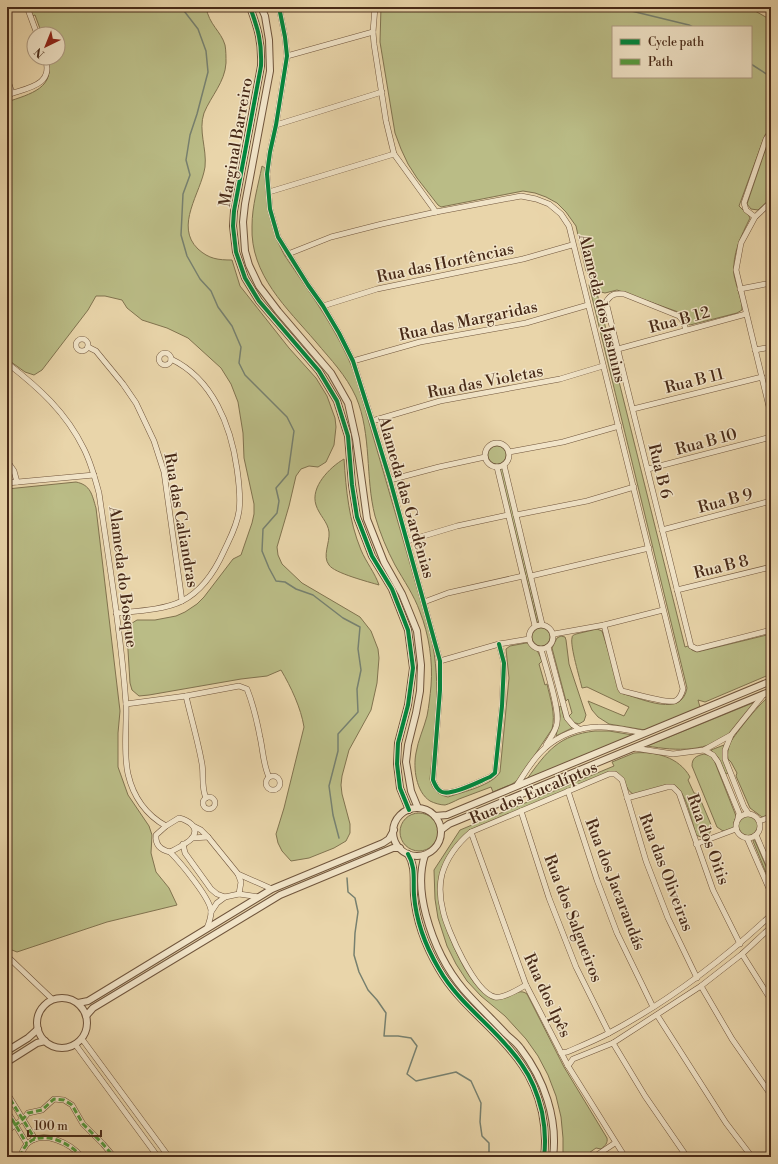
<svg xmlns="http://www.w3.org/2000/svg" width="778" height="1164" font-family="'Libre Bodoni',serif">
<rect width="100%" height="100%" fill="#e9d5aa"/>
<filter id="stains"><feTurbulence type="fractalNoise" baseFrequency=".005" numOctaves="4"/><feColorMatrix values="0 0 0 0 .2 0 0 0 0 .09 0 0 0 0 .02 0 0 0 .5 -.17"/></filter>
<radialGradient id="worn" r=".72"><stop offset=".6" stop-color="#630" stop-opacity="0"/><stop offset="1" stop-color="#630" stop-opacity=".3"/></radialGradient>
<g fill="#babc86" stroke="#81734f" fill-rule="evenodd">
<path d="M30,7H206C209,25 221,31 225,45C226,50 226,57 226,63C225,82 211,96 204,113C198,131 207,148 205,167C201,193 174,226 198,249C209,259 218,260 232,260L240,286L289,348L316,378L327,396L335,418L336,427L334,445L326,462L318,467L309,466L301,469L296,476L289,506L277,547L278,555L282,564L302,583L360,617L371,631L378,649L379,658L377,683L371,710L349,750L342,776L341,785L342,794L350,824V833L346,841L334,848L309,858L291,861L282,851L278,843L276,834L284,808L304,727C301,708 291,687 281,670L267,676L241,679L149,695L139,696L132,690L130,683L127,634L129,625L137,620H155L176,616L185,612L197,604L204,597L233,559L241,555L252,523L254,514V504L244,458L243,433L238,402L231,384L221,368L188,338L167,328L142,320L127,308L122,300L105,296H96L88,310L42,370L34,375L25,372L7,359V102C30,94 57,88 47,58H58V34H42L35,15L32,16Z"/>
<path d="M381,7H748L771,20V131H768L765,135L739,206L749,216L750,218C741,236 732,254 734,275C736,285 740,295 742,305V310L737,313L690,325L688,324L686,316L681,313L617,290L605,293L601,292L594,281L685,647L688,646L692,650L697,652L771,634V674L705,702L698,700L700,707L645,730L609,724L598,717L592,710L588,701L624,716L629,707L587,687L582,688C580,679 570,646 572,638C572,635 574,635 576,634L597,629L602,631L622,693L624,694C643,699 682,718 687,688L589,285L593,279L586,271L576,226L566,212L557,203L546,197L535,193L523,191L441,207L438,205L417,178L408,164L401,149L395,133L380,42ZM613,27H751V77H613Z"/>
<polygon points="771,139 771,198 758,210 751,209 747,204 768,142"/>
<path d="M262,166L265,168C266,199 269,228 285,256C312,296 337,329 355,374L431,636C442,687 435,728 430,779C432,789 438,795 448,797C463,792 493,785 500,772L509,678L506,649L510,646L526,643H528L533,648L538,652L542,661L539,664L545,685L547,684C550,698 556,714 552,729L518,780L512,784L493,792L491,787C480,791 470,795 459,799C455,801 449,804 445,805C440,805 434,803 430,801C416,792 413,768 416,753C418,740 424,728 427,716C429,706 430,696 431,686C433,661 429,635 420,612C414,595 404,581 395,565C387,550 380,533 375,516C365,477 372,435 356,397C346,375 331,360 316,342C287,308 250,275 252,226C252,206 258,186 262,166Z"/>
<circle cx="497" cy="455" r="9"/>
<path d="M344,459C346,490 349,521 361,550C366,562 375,573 379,585C369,582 334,573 329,565C322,556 330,543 329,532C328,522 319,515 316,505C310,487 330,467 344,459Z"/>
<polygon points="501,469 503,469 539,623 537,622 500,470"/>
<path d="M76,482C91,485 92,495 96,508L120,711L118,733V767L128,795L149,826L152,835L151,853L156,872L169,888L177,905L107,922L17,952L7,948V489Z"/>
<circle cx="541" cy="637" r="9"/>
<polygon points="561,636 565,637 566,640 569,664 586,715 584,721 579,724 572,722 569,716 572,713 568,699 566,701 552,648 557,638"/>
<path d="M771,695V814L762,817L750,808L736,776L737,773L731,762L728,759C727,754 728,748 730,743C735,734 763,699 771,695Z"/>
<path d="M755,702C748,711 741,722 732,731C708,753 677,751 647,746Z"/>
<polygon points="561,706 564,718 572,728 556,736 560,716 559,707"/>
<path d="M595,731H609L633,735L527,779C547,751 559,735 595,731Z"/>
<polygon points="724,745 723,756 729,772 727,774 725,773 718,757 711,750"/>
<path d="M634,753C655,751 679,757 690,777L688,780L694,793L698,794L712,827L709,835L703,838L696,835C692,822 686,791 674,785L633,794C624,789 626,777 616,772L470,830C459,837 441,862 440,875C439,884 440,907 442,915C449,938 467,983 488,996C504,1007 516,985 527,994L564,1067L607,1138C608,1143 605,1146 601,1149L596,1148L583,1157H563V1138L561,1117L556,1096L548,1075L538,1056L526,1039L505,1016L481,996L467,981L456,964L447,946L438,918L435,899L434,870L460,830L614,766L612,762Z"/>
<path d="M704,754L711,756L714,760L736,816L734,822L733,829L723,831L717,827L692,766C692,758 696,756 704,754Z"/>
<circle cx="419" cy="832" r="19"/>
<circle cx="748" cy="826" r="10"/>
<polygon points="753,840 755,841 771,878 771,885 753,841"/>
</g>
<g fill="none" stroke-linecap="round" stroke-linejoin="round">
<g stroke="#77806f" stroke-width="1.5">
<polyline points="181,7 198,29 206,51 208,72 197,114 190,135 186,160 190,175 183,194 181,235 187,256 200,279 211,291 218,307 232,326 241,347 239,363 245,375 287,417 294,431 288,474 276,488 279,501 277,513 263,529 262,551 269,568 276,581 285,582 296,589 313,595 343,618 360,627 358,649 361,670 357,689 358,712 338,734 338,751 329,786 333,815 339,838"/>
<polyline points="615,7 689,25 693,27"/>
<polyline points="751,64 771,77"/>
<polyline points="347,878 348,892 355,898 358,912 355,933 354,955 359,972 368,990 377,1000 386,1013 384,1036 398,1036 411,1038 417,1046 407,1074 416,1081 456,1072 471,1081 481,1103 480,1122 482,1136 489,1143 489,1157"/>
</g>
<g stroke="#70553c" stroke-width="6">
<g id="minor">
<polyline points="27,7 37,34"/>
<path d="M279,7L285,37L287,56L276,125L270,152L267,174L270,209L278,237L308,285L323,306L339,333L353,361L372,421L390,480L440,661V690L433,780C435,785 437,790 442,792C452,796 480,781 490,777L495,773L502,706L504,663L499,644"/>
<polyline points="375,7 373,32 374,44 386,121 394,154 436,212"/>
<polyline points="287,56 373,32"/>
<polyline points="7,78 12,93"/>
<path d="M7,95C26,88 55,86 45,58"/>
<polyline points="276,125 382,92"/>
<polyline points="269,192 394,154"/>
<polyline points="771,202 755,217 741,243 736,270 771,415"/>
<polyline points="755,217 746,210 744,203 766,139 769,135 771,135"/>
<path d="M288,254L331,237L382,224L436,212L521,196L536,199L549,204L561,214L569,226L683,689C682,693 680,699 675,701C667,704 632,693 622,691L620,688L604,625"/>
<polyline points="740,289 771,283"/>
<polyline points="323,306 377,289 523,259 572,245"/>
<path d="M686,330L683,321L679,316L624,294C615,293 611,294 606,302L691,646L697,649L771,630"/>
<circle cx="82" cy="345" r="6"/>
<polyline points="88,347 96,351 123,384 136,403 154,441 164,472 182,601"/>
<polyline points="618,349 746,314"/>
<polyline points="755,350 771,347"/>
<circle cx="165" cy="359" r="6"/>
<polyline points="353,361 420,342 526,323 588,305"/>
<path d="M7,363C39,388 66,412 84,449C91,463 95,478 99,493C109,563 121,633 126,704C127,726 123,751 128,774C133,796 146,815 166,826"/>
<polyline points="633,409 762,377"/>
<polyline points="372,421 440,401 560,379 603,366"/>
<circle cx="497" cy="455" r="12"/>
<polyline points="509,452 563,442 619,426"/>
<polyline points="7,461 14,471 17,482"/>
<polyline points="504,465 542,624"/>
<polyline points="497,467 535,626"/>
<polyline points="648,469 771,437"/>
<polyline points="390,480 439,467 485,457"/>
<polyline points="7,483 94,475"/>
<polyline points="516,515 587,501 634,487"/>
<polyline points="662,530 771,501"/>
<polyline points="407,541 457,526 508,515"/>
<polyline points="531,576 649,548"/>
<polyline points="677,590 771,567"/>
<polyline points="424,602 448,593 523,576"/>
<path d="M116,613C137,611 164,610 182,601C202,591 215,571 224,551C230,538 237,526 239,511C241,497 239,483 237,469C231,426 213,379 171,359"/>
<circle cx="541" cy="637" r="12"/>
<polyline points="554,634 604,625 663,610"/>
<polyline points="548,647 567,718 573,725 579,729"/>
<path d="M541,649C545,665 560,709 557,723C556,731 550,738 546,745"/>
<polyline points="440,661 499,644 529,639"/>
<path d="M186,696C191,718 198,741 202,764C204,775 201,787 206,798"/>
<path d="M126,704L186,696L239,686L247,689C253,704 257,721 260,737C263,750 263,764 269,777"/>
<polyline points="731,735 725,750 725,759 744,807 748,813"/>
<polyline points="634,748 673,754 704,750 731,735 764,694"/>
<polyline points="704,750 713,755 718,762 739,813 738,818"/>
<circle cx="273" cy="783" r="7"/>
<path d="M517,785C525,773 533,758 545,748C558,736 579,727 598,727C612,726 630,731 644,733"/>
<polyline points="568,791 597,880 617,933 653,1007"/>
<circle cx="209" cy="803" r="6"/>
<polyline points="627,798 667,787 673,787 679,793 713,890 740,944"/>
<polyline points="521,811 549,898 576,967 609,1033"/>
<circle cx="748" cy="826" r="12"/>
<path d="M179,818C187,820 201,827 192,838C189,842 176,849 170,852C161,850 155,845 156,835L166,826Z"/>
<polyline points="759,821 771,817"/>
<polyline points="193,826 201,830 208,837 238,874 272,889"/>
<polyline points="471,832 526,985 568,1066 625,1157"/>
<polyline points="756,835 771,870"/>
<polyline points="192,838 208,837"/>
<polyline points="747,838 771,893"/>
<polyline points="183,844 185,853 211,889 217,894 225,897 239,894 241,882 238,874"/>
<polyline points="696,844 736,829"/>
<path d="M170,852C180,862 212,900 211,912C211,917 209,923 207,928"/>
<polyline points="239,894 259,897"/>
<polyline points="211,912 217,903 225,897"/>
<polyline points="742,954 771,1000"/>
<polyline points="7,956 52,999"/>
<path d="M526,985C519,989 503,999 495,997C475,993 447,930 443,911C440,899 439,886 442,874C447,857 458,843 471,832L609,774H615L622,780L646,861L668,918L697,978"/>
<polyline points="701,986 732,1039 771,1095"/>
<polyline points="657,1015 726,1123 752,1157"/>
<polyline points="82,1039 169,1157"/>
<polyline points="613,1043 645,1096 687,1157"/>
<polyline points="75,1044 158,1157"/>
<path d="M561,1053L567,1052C581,1046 596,1040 609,1033C669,1001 722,961 771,915"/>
<polyline points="568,1066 573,1059 613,1043 701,986 742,954 771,927"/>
<polyline points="7,1093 35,1139"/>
<polyline points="7,1111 27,1144"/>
<path d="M7,1131C14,1125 23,1121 28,1113L42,1110L54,1099L64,1100L72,1105L83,1124L103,1144L114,1157"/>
<path d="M20,1157C22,1152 24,1147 28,1143C44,1130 70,1143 82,1157"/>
<polyline points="594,1157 615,1143"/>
</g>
</g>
<g stroke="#70553c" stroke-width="8">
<g id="tertiary">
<path d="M250,7C258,29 262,42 261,66L234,211L233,226L236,252L245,278L259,301L319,371L337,401L348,436L352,485L357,517L372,556L392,589L408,630L413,668L408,705L398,743L397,764L400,788L409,810"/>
<polyline points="261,7 265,16 269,40 270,71 245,204 243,222 245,251 249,265 259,286 278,311 331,373 348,403 356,439 367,519 384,562 402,594 417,631 421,665 420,691 416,713 408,745 406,762 411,791 418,808"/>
<circle cx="417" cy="832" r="24"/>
<polyline points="435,816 447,815 771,681"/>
<polyline points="441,830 449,824 771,691"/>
<path d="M408,854C416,867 413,880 414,895C416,920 426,947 439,969C460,1006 498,1029 522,1065C532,1079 538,1095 542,1112C545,1127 546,1142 544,1157"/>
<path d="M425,855C419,873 421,896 426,915C433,941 446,969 464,990C477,1005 492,1019 506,1034C511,1039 517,1043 521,1049C544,1079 558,1119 553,1157"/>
<circle cx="62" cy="1023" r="25"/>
<polyline points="78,1003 88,1001 272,889 383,843 389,839 394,830"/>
<polyline points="86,1016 93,1008 280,895 393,848 400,848"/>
<polyline points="7,1051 28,1038 38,1029"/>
<polyline points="7,1062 37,1043 45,1041"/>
</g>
</g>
<use href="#minor" stroke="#f1e4c8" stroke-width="5"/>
<use href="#tertiary" stroke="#f1e4c8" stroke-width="6"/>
<g stroke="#559c3e" stroke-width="3" stroke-dasharray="6 3" stroke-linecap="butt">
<polyline points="10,1099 35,1139"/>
<polyline points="7,1111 27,1144"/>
<path d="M7,1131C14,1125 23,1121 28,1113L42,1110L54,1099L64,1100L72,1105L83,1124L103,1144L114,1157"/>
<path d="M20,1157C22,1152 24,1147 28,1143C44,1130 70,1143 82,1157"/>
</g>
<g stroke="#f1e4c8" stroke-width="6">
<g id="cycleway">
<path d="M250,7C258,29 262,42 261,66L234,211L233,226L236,252L245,278L259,301L319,371L337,401L348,436L352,485L357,517L372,556L392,589L408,630L413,668L408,705L398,743L397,764L400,788L409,810"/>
<path d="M279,7L285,37L287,56L276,125L270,152L267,174L270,209L278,237L308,285L323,306L339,333L353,361L372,421L390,480L440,661V690L433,780C435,785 437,790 442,792C452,796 480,781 490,777L495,773L502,706L504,663L499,644"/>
<path d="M408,854C416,867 413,880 414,895C416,920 426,947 439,969C460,1006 498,1029 522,1065C532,1079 538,1095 542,1112C545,1127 546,1142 544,1157"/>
</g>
</g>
<use href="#cycleway" stroke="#00873e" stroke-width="4"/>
</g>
<g text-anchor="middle" stroke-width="3" stroke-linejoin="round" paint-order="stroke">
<g font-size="16" fill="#482a18" stroke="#f1e4c8">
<text transform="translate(235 142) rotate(-80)" y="6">Marginal Barreiro</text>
<text transform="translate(445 262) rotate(-12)" y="6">Rua das Hortências</text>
<text transform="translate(603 308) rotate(76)" y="6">Alameda dos Jasmins</text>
<text transform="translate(679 319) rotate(-15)" y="6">Rua B 12</text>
<text transform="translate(468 320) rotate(-12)" y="6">Rua das Margaridas</text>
<text transform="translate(694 380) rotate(-14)" y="6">Rua B 11</text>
<text transform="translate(485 381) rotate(-11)" y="6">Rua das Violetas</text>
<text transform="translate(706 441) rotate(-15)" y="6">Rua B 10</text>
<text transform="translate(661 471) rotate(76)" y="6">Rua B 6</text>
<text transform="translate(407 497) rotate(74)" y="6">Alameda das Gardênias</text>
<text transform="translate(725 500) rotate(-15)" y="6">Rua B 9</text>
<text transform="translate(182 520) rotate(80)" y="6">Rua das Caliandras</text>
<text transform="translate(721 566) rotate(-14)" y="6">Rua B 8</text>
<text transform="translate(124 577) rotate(83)" y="6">Alameda do Bosque</text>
<text transform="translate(533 792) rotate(-23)" y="6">Rua dos Eucalíptos</text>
<text transform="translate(709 839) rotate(70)" y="6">Rua dos Oitis</text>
<text transform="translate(667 872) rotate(69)" y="6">Rua das Oliveiras</text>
<text transform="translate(616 884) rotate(69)" y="6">Rua dos Jacarandás</text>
<text transform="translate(574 918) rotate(69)" y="6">Rua dos Salgueiros</text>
<text transform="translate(548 995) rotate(65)" y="6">Rua dos Ipês</text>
</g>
</g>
<rect width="778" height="1164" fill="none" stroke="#e9d5aa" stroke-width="24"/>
<rect x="8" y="8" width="762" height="1148" fill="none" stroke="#482a18" stroke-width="2"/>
<rect x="12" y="12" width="754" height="1140" fill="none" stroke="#482a18"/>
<rect x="612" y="26" width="140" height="52" fill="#f1e4c8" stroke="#ad9a82"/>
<rect x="620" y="39" width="20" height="6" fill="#00873e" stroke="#ad9a82"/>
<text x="648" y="46" font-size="12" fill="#482a18">Cycle path</text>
<rect x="620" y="59" width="20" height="6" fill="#559c3e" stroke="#ad9a82"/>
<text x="648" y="66" font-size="12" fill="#482a18">Path</text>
<g transform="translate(46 46) rotate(223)"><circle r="19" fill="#f1e4c8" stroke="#ad9a82"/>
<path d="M0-3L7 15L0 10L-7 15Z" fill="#8f2418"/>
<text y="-6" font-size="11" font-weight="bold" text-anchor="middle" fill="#482a18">N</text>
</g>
<path d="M28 1130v6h73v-6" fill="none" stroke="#482a18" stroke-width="2"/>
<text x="34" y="1130" font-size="12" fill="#482a18" stroke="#f1e4c8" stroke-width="3" paint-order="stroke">100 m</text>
<rect width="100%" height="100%" filter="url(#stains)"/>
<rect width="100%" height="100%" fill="url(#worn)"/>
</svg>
